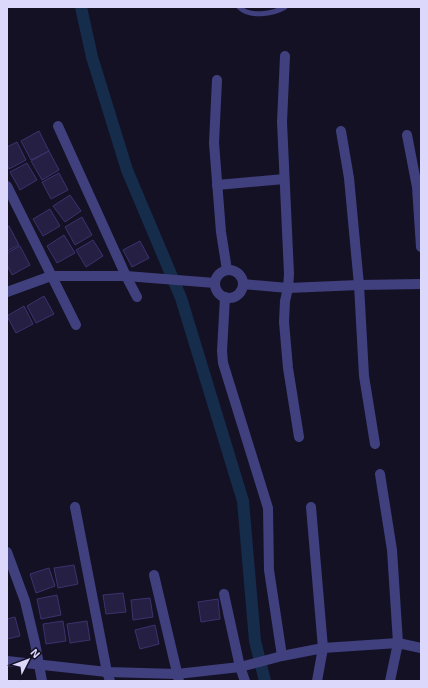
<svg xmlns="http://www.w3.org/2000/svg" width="428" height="688" font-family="'Exo 2',sans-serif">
<rect width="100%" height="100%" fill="#141125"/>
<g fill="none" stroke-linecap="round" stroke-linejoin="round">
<polyline stroke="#152c4b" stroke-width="12" points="81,7 92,57 127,170 181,298 243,501 255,641 265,681"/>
</g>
<g fill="#251f44" stroke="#3c336e">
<polygon points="39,131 49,151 31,160 21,141"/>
<polygon points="17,142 26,160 9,169 7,165 7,147"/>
<polygon points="49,151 59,170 42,180 31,161"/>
<polygon points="27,163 37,180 20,190 10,172"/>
<polygon points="59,173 68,190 51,199 42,182"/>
<polygon points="70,195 81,211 65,222 53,206"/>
<polygon points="50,209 60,226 43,236 33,219"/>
<polygon points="82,217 92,235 75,245 65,227"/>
<polygon points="9,226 19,245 7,251 7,227"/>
<polygon points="64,235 75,253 57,263 47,246"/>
<polygon points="93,240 103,256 86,267 76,250"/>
<polygon points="140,241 149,258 132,267 123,250"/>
<polygon points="20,246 30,265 12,275 7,265 7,253"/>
<polygon points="44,296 54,314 36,323 27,306"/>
<polygon points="24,306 33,324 16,333 7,316"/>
<polygon points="74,565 78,584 58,588 54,568"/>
<polygon points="49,568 55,586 36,593 30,574"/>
<polygon points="123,593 126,612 106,614 103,595"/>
<polygon points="57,595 61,615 41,619 37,599"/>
<polygon points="150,598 153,617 133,620 131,600"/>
<polygon points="218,599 220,619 201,622 198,602"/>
<polygon points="15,617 20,636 7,639 7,619"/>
<polygon points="63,621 66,641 46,644 43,624"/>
<polygon points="87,621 90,640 70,643 67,624"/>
<polygon points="155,625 159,644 140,649 135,630"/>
</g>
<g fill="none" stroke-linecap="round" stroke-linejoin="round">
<path stroke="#40407f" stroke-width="5" d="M239,7C250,18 273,14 285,7"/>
<g stroke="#40407f" stroke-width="10">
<polyline points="285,56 282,122 289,274 288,288 285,301 284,322 288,368 299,437"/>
<polyline points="217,80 214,143 221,232 227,270"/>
<polyline points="58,126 126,276 137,297"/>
<polyline points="341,131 349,178 359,285 364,376 375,444"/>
<polyline points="407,135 417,187 421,247"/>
<polyline points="217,185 284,179"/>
<polyline points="7,186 76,325"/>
<circle cx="229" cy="284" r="14"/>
<polyline points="243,284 288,288 359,285 421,284"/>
<polyline points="7,292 51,276 126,276 215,283"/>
<polyline points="225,297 222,351 223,363 268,508 269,570 282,656"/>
<polyline points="380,474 392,550 398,643 390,681"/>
<polyline points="75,507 107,672 110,681"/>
<polyline points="311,507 323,648 317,681"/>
<polyline points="7,552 25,601 35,643 42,681"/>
<polyline points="154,575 179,681"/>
<polyline points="224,594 240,667 245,681"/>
<polyline points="7,661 107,672 177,674 240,667 282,656 323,648 398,643 421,648"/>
</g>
</g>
<rect width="428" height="688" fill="none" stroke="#dbd8fc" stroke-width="16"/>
<g transform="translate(28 660) rotate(48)" stroke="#141125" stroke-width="3" paint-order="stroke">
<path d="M0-3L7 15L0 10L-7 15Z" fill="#dbd8fc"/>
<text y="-6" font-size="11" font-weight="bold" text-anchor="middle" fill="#dbd8fc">N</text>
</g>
</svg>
